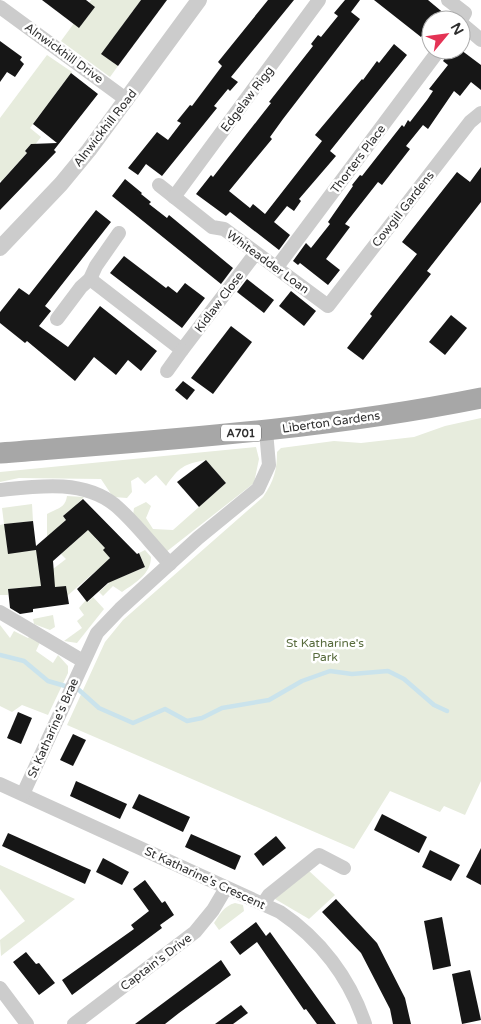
<svg xmlns="http://www.w3.org/2000/svg" width="481" height="1024" font-family="'Varela Round',sans-serif">
<rect width="100%" height="100%" fill="#fff"/>
<g fill="#e7ecdd">
<polygon points="91,0 141,0 102,54 118,66 110,77 61,41"/>
<polygon points="47,55 72,72 30,128 41,137 34,146 31,144 25,151 27,153 5,177 8,187 0,180 0,118"/>
<path d="M481,418V781L465,815L444,806L440,812L390,791L354,849L67,725L105,642L123,620L263,497C274,481 277,470 277,452L281,448L334,441L361,443L414,437L445,426Z"/>
<path d="M256,447L259,459L254,483L166,552L133,515L134,508L146,502L151,506L146,518L153,529L173,530L226,483L206,460C184,464 179,467 166,486L156,475L145,484L138,477L131,481L132,492L127,498L113,497L101,479L19,478L0,482V472Z"/>
<path d="M67,496L84,497L77,504L81,508L70,510L63,516L66,520L47,537V514C57,508 65,509 67,496Z"/>
<path d="M32,504L33,521L5,524L8,553L37,550L53,569L66,559L61,554L99,520L105,528L95,538L99,542L102,540L114,554L109,558L119,578L145,567L139,553L145,550L151,557C151,574 135,583 122,592L113,586L103,596L99,592L109,583L97,570L67,596L66,586L31,590V587L8,589V595H0V525L4,524L2,508Z"/>
<polygon points="93,597 104,609 77,643 64,641 82,628 77,621 84,615 79,608 86,600 88,602"/>
<polygon points="53,615 55,627 50,630 34,624 33,619"/>
<polygon points="0,625 10,638 14,631 28,638 30,636 40,642 36,651 53,663 58,655 68,666 68,673 48,715 22,705 12,712 0,706"/>
<polygon points="0,865 75,899 1,956 0,940 25,921 0,889"/>
<polygon points="308,870 335,895 309,919 275,899"/>
<path d="M235,903L243,905L244,911L219,930L214,923C220,914 224,906 235,903Z"/>
</g>
<g fill="none" stroke-linecap="round" stroke-linejoin="round">
<polyline stroke="#cae3ec" stroke-width="4.5" points="0,655 24,661 48,681 79,690 99,708 133,723 165,709 187,721 202,718 222,708 269,700 302,681 330,671 352,674 388,671 404,679 434,705 447,711"/>
</g>
<g fill="#161616">
<polygon points="42,0 86,0 95,7 79,28"/>
<polygon points="141,0 167,0 118,66 101,54"/>
<polygon points="268,0 294,0 231,77 238,82 230,91 228,89 214,106 217,108 162,176 146,164 138,175 128,168 157,132 168,140 181,123 177,121 190,105 192,106 222,66 218,62"/>
<polygon points="345,0 360,0 351,12 360,19 283,119 270,137 272,139 229,191 250,208 253,204 265,214 322,141 315,135 362,79 363,80 377,61 379,63 394,44 407,55 330,151 336,156 299,199 301,201 294,211 287,206 274,222 290,235 279,250 230,212 226,216 196,194 211,175 213,177 260,117 271,103 269,102 313,46 311,44 318,35 321,37 338,16 334,13"/>
<polygon points="374,0 428,0 452,20 431,20 431,24 421,37"/>
<polygon points="0,41 22,57 20,60 24,64 15,77 7,72 0,82"/>
<polygon points="451,50 461,50 481,65 481,90 471,82 460,96 454,91 428,129 423,125 406,146 410,149 382,185 378,182 345,224 350,227 326,259 340,270 328,285 300,263 298,265 293,261 306,243 311,248 330,224 328,222 353,186 352,185 360,175 362,176 402,125 404,127 408,120 410,122 427,100 433,91 429,89 448,65 443,61"/>
<polygon points="71,73 98,94 54,150 56,152 0,210 0,183 27,153 25,151 31,144 57,143 33,124"/>
<polygon points="481,167 481,202 427,271 431,274 363,360 347,348 372,316 370,314 417,254 402,242 457,172 470,182"/>
<polygon points="125,179 142,193 141,194 151,202 149,204 167,218 169,215 233,268 221,284 112,196"/>
<polygon points="96,210 111,222 45,306 51,311 39,326 68,347 100,306 157,351 141,371 128,360 116,375 94,357 75,381 27,341 25,343 0,323 0,312 19,288 29,295"/>
<polygon points="124,256 166,288 168,286 177,293 185,283 205,298 182,328 110,273"/>
<polygon points="247,279 274,300 264,313 237,292"/>
<polygon points="291,291 316,311 304,326 279,306"/>
<polygon points="451,315 467,328 445,355 429,342"/>
<polygon points="231,326 252,342 213,394 191,378"/>
<polygon points="183,381 195,390 187,400 175,390"/>
<polygon points="206,460 226,483 199,507 177,482"/>
<polygon points="83,499 137,554 139,553 145,567 108,583 87,602 77,589 110,558 103,550 105,548 88,530 53,561 55,587 66,586 69,604 33,609 33,612 20,614 10,608 8,589 41,586 36,550 8,554 4,524 33,521 36,546 66,520 63,516"/>
<polygon points="18,712 32,718 21,744 7,738"/>
<polygon points="73,734 86,740 73,766 60,760"/>
<polygon points="76,781 127,804 120,819 70,796"/>
<polygon points="139,794 190,817 183,832 132,808"/>
<polygon points="382,814 427,837 419,853 374,830"/>
<polygon points="8,833 91,870 85,884 2,846"/>
<polygon points="191,834 241,856 235,870 185,847"/>
<polygon points="276,836 286,848 263,866 254,854"/>
<polygon points="481,848 481,885 466,877"/>
<polygon points="430,850 460,865 451,881 422,867"/>
<polygon points="103,858 129,872 122,885 96,872"/>
<polygon points="145,880 162,903 165,901 174,915 160,925 162,928 72,995 62,980 134,929 131,925 149,911 133,889"/>
<polygon points="336,899 377,943 405,998 411,1024 393,1024 390,1009 361,953 322,912"/>
<polygon points="442,917 451,966 433,970 424,921"/>
<polygon points="256,922 266,936 270,932 336,1024 317,1024 306,1009 304,1010 257,942 240,955 230,942"/>
<polygon points="26,952 36,964 39,963 55,983 39,995 13,962"/>
<polygon points="221,960 231,975 179,1013 165,1024 135,1024"/>
<polygon points="470,970 481,1020 462,1024 452,974"/>
<polygon points="241,1005 248,1013 233,1024 215,1024"/>
</g>
<g fill="none" stroke-linecap="round" stroke-linejoin="round">
<g stroke="#ccc" stroke-width="14">
<polyline points="448,0 465,13 461,20"/>
<polyline points="0,7 127,100"/>
<polyline points="461,23 481,40"/>
<polyline points="159,185 212,227 224,229 328,306 470,122 481,113"/>
<polyline points="174,197 319,0"/>
<polyline points="277,267 439,50"/>
<polyline points="90,279 182,350 255,254"/>
<polyline points="57,319 81,287 90,279 96,266 119,233"/>
<polyline points="167,371 182,350"/>
<path d="M0,490C37,486 83,479 115,505C135,522 152,545 170,564"/>
<polyline points="0,612 83,661"/>
<path d="M0,784L280,912C320,939 350,978 365,1024"/>
<polyline points="23,794 97,633 120,609 198,538 258,489 269,465 266,431"/>
<polyline points="263,904 269,895 319,855 344,868"/>
<polyline points="0,988 27,1024"/>
<polyline points="74,1024 195,932 213,910 226,888"/>
</g>
<polyline stroke="#ccc" stroke-width="16" points="0,248 61,184 89,150 199,0"/>
<path stroke="#a7a7a7" stroke-width="21" d="M0,453C161,440 322,430 481,398"/>
</g>
<g text-anchor="middle" stroke-width="5" stroke-linejoin="round" paint-order="stroke">
<rect fill="#fff" stroke="#6d6d6d" stroke-width="1" x="221" y="424.5" width="40" height="17" rx="4"/>
<g font-size="11" font-weight="bold" fill="#2f2f2f">
<text x="241" y="437">A701</text>
</g>
<g font-size="12" fill="#2f2f2f" stroke="#fff">
<text transform="translate(64 53) rotate(36)" y="4">Alnwickhill Drive</text>
<text transform="translate(247 99) rotate(-53)" y="4">Edgelaw Rigg</text>
<text transform="translate(105 128) rotate(-52)" y="4">Alnwickhill Road</text>
<text transform="translate(358 159) rotate(-53)" y="4">Thorters Place</text>
<text transform="translate(403 209) rotate(-52)" y="4">Cowgill Gardens</text>
<text transform="translate(268 262) rotate(36)" y="4">Whiteadder Loan</text>
<text transform="translate(219 302) rotate(-53)" y="4">Kidlaw Close</text>
<text transform="translate(331 422) rotate(-8)" y="4">Liberton Gardens</text>
<text transform="translate(53 728) rotate(-66)" y="4">St Katharine's Brae</text>
<text transform="translate(205 878) rotate(25)" y="4">St Katharine's Crescent</text>
<text transform="translate(156 962) rotate(-37)" y="4">Captain's Drive</text>
</g>
<g font-size="12" fill="#586b3d" stroke="#fff">
<text x="325" y="647">St Katharine's<tspan x="325" dy="14">Park</tspan></text>
</g>
</g>
<g transform="translate(446 35) rotate(61)"><circle r="24" fill="#ffffff" stroke="#acacac"/>
<path d="M0-4L9 19L0 12L-9 19Z" fill="#e43355"/>
<text y="-8" font-size="14" font-weight="bold" text-anchor="middle" fill="#2f2f2f">N</text>
</g>
</svg>
